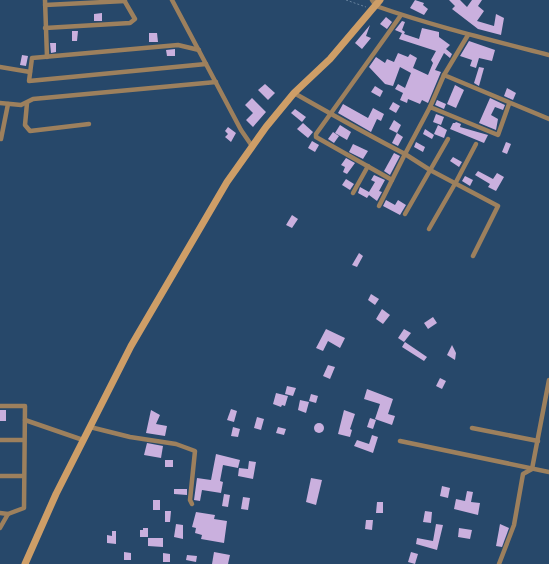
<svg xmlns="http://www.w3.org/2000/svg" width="549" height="564" font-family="Karla,sans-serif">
<rect width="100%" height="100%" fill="#27486a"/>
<g fill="#cab0de">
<polygon points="415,0 424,3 423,5 428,9 424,15 410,8"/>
<polygon points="449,0 460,0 467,7 472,0 482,0 478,6 484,11 477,21 494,26 496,14 504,18 501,35 478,29 452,9 455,6"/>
<polygon points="102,13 102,21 94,21 94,14"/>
<polygon points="386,17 392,22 387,29 380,24"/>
<polygon points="402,21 405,22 402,30 405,32 404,34 419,39 422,28 439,32 439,37 450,45 446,49 452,54 450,58 444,53 435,70 441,72 428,103 422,100 420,104 408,99 407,103 400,100 403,93 395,89 398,84 405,88 411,73 400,67 393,86 385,84 369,67 376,57 385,63 387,59 394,62 398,53 408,57 410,54 417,58 413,68 428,75 433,63 431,60 436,51 399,39 402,33 395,30"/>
<polygon points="370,25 366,36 371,38 362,49 355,43"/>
<polygon points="72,31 78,31 77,41 72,41"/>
<polygon points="149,33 157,33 158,42 149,42"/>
<polygon points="469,41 495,50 492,61 479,58 476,68 470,66 472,60 460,56"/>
<polygon points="50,43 56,43 56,52 51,53"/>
<polygon points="175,49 175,56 167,56 166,50"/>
<polygon points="22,55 28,56 26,66 20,65"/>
<polygon points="479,67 484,68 479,86 474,83"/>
<polygon points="265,84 275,93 268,100 258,90"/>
<polygon points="455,85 464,90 456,108 447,104"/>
<polygon points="375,86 383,91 380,97 371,92"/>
<polygon points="507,88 516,93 513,100 504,96"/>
<polygon points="252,98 266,112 253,127 246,120 253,113 245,105"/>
<polygon points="490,98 505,105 503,110 495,107 491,115 498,119 496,130 479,123"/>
<polygon points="437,100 446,104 444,109 435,105"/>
<polygon points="393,102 400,106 396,113 389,109"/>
<polygon points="343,104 368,118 373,108 384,114 381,121 377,119 371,132 338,113"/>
<polygon points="295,109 306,117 302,122 291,113"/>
<polygon points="436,114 444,117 441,125 433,122"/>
<polygon points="394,120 401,125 397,133 389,129"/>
<polygon points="456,122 461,124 460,127 488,135 484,143 450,129 453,123 455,123"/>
<polygon points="303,123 313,132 308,138 297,129"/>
<polygon points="340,125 351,132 347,140 335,133"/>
<polygon points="438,125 447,130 444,138 434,134"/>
<polygon points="228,127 236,133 231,142 225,137 228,134 225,131"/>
<polygon points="425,129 434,135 432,139 423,134"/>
<polygon points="333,132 339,136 334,143 328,139"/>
<polygon points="397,133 403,137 398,146 392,143"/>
<polygon points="312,141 319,145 315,152 308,148"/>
<polygon points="416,142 425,147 423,152 414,147"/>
<polygon points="506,142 511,144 507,154 502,152"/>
<polygon points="353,144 368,151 363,159 349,152"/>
<polygon points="394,153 400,156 390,175 384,171"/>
<polygon points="453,157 462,162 459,167 450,161"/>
<polygon points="346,158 355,163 347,174 343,172 345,167 341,165"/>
<polygon points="478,171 493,179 497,173 504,177 496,191 488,187 490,184 475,175"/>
<polygon points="374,175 385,180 379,191 382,192 377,201 369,195 367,198 358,193 360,187 369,192 375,182 371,180"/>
<polygon points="465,176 473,180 470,186 462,181"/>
<polygon points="346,179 354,184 350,190 342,185"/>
<polygon points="386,200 395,205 398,200 406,205 400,215 383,206"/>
<polygon points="292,215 298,219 292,228 286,225"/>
<polygon points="359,253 363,256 357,267 352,265"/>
<polygon points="371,294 379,299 375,305 368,300"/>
<polygon points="382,309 390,315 383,324 376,319"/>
<polygon points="433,317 437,323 428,329 424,323"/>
<polygon points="326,329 345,338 340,348 328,341 323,351 316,348"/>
<polygon points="404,329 411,333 404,342 398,338"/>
<polygon points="405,342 427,357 424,361 402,347"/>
<polygon points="452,345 456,353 455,360 447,355"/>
<polygon points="328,365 335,367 330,379 323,376"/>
<polygon points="440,378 446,381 442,389 436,386"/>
<polygon points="287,386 296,388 293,396 285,394"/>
<polygon points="367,389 393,399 388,414 395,416 392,425 375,419 380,404 364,399"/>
<polygon points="276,393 288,396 285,406 282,405 281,407 273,404"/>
<polygon points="311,394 318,396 316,403 309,401"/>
<polygon points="300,400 309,402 306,413 298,410"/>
<polygon points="231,409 237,411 234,422 227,420"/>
<rect x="0" y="410" width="6" height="11"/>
<polygon points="151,410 160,415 156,424 167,426 165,436 146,433"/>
<polygon points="344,410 355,414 350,429 352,430 350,437 338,434"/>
<polygon points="257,417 264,419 261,430 254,428"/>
<polygon points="370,418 376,420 373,429 367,427"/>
<circle cx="319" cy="428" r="5"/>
<polygon points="233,427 240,429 238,437 231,436"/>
<polygon points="278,427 286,429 284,435 276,433"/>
<polygon points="372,435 378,437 373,453 354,446 357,440 369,444"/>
<polygon points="147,443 163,446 161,458 144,455"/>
<polygon points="216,454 240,460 238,468 223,465 220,481 223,482 221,493 202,490 200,501 194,500 197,478 211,480"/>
<rect x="165" y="460" width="8" height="7"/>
<polygon points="249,461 256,462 253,479 238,476 239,468 248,469"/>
<polygon points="311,478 322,480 316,505 306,502"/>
<polygon points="442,486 450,488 448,498 440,496"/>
<polygon points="174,489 187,489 187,495 174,494"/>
<polygon points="467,491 473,492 471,502 480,503 478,515 454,509 456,499 465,501"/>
<polygon points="224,494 230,495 228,507 222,506"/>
<polygon points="243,497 250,498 248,510 241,509"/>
<rect x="153" y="500" width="7" height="10"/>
<polygon points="377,502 383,502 383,513 376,513"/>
<polygon points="165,511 171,511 170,522 165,522"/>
<polygon points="425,511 432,512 431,523 423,522"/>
<polygon points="196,512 215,515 214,519 227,521 224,543 201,539 202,535 195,533 196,528 192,527"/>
<polygon points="366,520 373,520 372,530 365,529"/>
<polygon points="176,524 183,525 183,539 174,537"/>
<polygon points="436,524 443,525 437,550 416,544 417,538 433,541"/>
<polygon points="500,524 509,528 502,547 496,546"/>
<polygon points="143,528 148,528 148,537 140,537 140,530 143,530"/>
<polygon points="459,528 472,530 470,539 458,537"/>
<polygon points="112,531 116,531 116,544 107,543 107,535 112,536"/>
<polygon points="148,538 163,538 163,547 148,546"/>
<polygon points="124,552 131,553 131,560 124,560"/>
<polygon points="214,552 230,555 228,564 212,564"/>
<polygon points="411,552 418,554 415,564 408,562"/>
<polygon points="163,553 170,554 170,562 163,562"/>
<polygon points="187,555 197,556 196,562 186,560"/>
</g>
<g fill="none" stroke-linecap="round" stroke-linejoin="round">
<polyline stroke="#66829e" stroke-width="1" stroke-dasharray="2 2" stroke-linecap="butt" points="346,0 366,7"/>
<g stroke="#9d805d" stroke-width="4.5">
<polyline points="45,0 47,57"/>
<polyline points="172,0 241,130 252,146"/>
<path d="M372,0L376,6C433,26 491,40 549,55"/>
<polyline points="45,5 125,1"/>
<polyline points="45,28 130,23 135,19 124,0"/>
<polyline points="468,35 444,75 549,119"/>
<polyline points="199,50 178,45 32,58 29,81 206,64"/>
<polyline points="0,67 30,72"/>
<path d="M294,93C331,114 368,135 405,154L392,180L316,137V134L387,35L401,15"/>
<polyline points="0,103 21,105 33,99 216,82"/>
<polyline points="27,103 25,125 30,131 89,124"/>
<polyline points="430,107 444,75"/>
<polyline points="1,139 8,104"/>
<polyline points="353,193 368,166"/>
<polyline points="379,206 392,180"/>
<polyline points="405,214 448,139"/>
<polyline points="429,229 456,182 476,144"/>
<polyline points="473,256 498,206 430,170 405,154 430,107 498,135 509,104"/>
<polyline points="0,406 25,406 24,508 8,514 0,528"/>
<polyline points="25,420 83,440"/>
<polyline points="90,427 130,437 176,444 195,451 190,500 192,504"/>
<polyline points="472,428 538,441"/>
<polyline points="0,440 24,440"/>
<polyline points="400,441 549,472"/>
<polyline points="0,476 23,476"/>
<polyline points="0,513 8,514"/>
<polyline points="499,564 514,525 523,474 532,469 549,380"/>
</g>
<polyline stroke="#ce9e67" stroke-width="7" points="25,564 56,494 131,346 227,182 266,127 294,93 330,59 380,0"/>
</g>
</svg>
